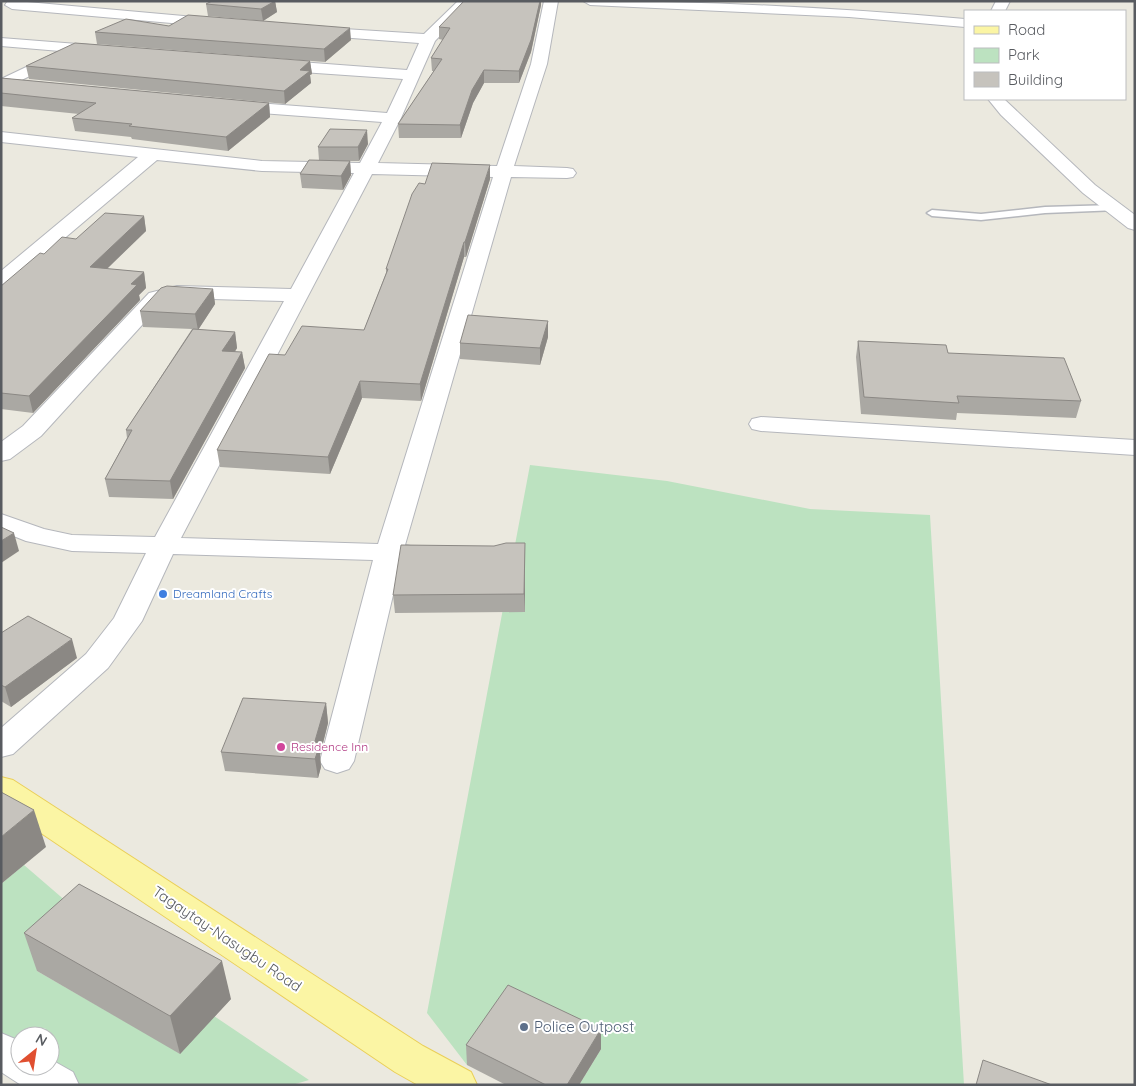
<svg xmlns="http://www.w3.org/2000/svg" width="1136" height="1086" font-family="Quicksand,sans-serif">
<rect width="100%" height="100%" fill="#ebe9df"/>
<g fill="#bce2c0">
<polygon points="530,465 667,481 810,509 930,515 964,1085 579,1085 601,1049 467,1065 427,1013"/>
<polygon points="24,865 89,921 37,971 180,1053 214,1016 309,1080 292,1085 69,1085 50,1066 50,1036 20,1036 20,1055 1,1044 1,884"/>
</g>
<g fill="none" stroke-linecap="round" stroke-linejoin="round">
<g stroke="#b5b7bc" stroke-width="3">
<polygon id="lane" points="1114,205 1118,206 1119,208 1118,210 1045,213 981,220 932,216 927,213 932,210 981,214 1045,207"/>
</g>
<g stroke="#b5b7bc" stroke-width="2">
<g id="street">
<polygon points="16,1 217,19 224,23 217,27 12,9 5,5 7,2"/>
<path d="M458,1H473L435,41L401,118L378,163L497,166L531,64L544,1H558L547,64L514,166L567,168L573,169L576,173L573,177L567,178L511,177L405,545L416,547L420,553L416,559L401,561L354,761L349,769L337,773L325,769L320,761L373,560L173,554L142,621L108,668L13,754L1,757V728L86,654L114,618L146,553L72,551L26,541L1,531V514L44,529L72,535L155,537L284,301L177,298L163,302L41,436L10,459L1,461V442L23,426L149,293L177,286L291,289L354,173L262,171L157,160L8,286L1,288V271L138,157L1,142V132L262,161L360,163L382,122L232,111L226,109L224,106L226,103L232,101L387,113L403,79L273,70L268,68L265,65L268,62L273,60L407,70L419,43L312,35L307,34L305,31L307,28L312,27L424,34ZM372,174L493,177L378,544L181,538Z"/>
<path d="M583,1C711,1 838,8 965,19V27L849,17L590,5Z"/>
<polygon points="996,1 1010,1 1005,11 991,11"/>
<polygon points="1,38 103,46 108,47 110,50 108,53 103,54 66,51 69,55 67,58 5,88 1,87 1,79 60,51 1,46"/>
<polygon points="988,99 1004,99 1095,185 1135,215 1135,230 1128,228 1083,193 1001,115"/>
<polygon points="761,417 1135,440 1135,455 761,431 752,429 749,424 752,419"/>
</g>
</g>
<g stroke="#b5b8be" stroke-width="2">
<polygon id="secondary" points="1,1033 20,1041 20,1066 50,1066 50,1059 73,1072 79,1085 21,1085 1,1072"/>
</g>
<g stroke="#eacf59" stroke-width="2">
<polygon id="primary" points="1,777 13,780 423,1046 471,1072 477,1085 418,1085 395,1072 1,806"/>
</g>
<use href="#lane" fill="#fff" fill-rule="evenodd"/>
<use href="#street" fill="#fff" fill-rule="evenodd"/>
<use href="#secondary" fill="#fff" fill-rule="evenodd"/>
<use href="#primary" fill="#fbf5a4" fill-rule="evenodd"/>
</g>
<g fill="#aaa8a3">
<polygon points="275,1 277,12 263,21 208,16 206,4"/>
<polygon points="541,5 531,52 519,83 484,83 473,103 461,138 399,138 398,124 434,71 432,71 431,58 443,40 439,39 439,27"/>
<polygon points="169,26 351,40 325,62 97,44 95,32"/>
<polygon points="310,61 312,74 310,75 311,83 285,104 29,79 26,66"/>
<polygon points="1,78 269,103 270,117 228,151 132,139 131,137 75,131 72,118 79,114 1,106"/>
<polygon points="368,144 359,161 350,161 351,175 343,190 302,188 300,174 319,160 318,147"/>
<polygon points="490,179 466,257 464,257 421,401 362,398 330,474 220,467 217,450 285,355 364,330 386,273 386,269 425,184"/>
<polygon points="144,216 146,231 107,269 144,272 146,288 139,295 140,300 33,413 1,409 1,286 44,254 76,239"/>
<polygon points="213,289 215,304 198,330 235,332 237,348 235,352 242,352 245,368 173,499 109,497 105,479 127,438 126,430 192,329 143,327 140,311"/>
<polygon points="548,321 548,337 540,365 460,359 460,343"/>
<polygon points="858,341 948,353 1081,401 1076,418 957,413 956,420 861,414 856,357"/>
<polygon points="525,543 525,612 395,613 393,595 494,546"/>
<polygon points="1,633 77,658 11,707 1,701"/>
<polygon points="326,703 328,723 320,755 321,767 318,778 225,771 221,752"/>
<polygon points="24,933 231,999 180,1054 37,971"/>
<polygon points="466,1045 601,1049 579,1085 506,1085 467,1065"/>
</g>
<g fill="#8b8884">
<polygon points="275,1 277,12 263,21 261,9"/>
<polygon points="540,1 541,1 541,5 531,52 519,83 519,71"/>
<polygon points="350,28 351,40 325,62 324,49"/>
<polygon points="310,61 312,74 310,75 311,83 285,104 284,91 300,70"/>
<polygon points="484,70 484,83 473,103 461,138 460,125 472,90"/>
<polygon points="269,103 270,117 228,151 226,137"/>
<polygon points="367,130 368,144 359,161 358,147"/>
<polygon points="350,161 351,175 343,190 341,176"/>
<polygon points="490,165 490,179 466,257 465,242"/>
<polygon points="144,216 146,231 93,282 90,267"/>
<polygon points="464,242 464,257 421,401 420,384"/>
<polygon points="144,272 146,288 139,295 140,300 33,413 29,396 131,284"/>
<polygon points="213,289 215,304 198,330 195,314"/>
<polygon points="548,321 548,337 540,365 540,348"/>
<polygon points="235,332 237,348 224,367 222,351"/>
<polygon points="242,352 245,368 173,499 170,481"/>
<polygon points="360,381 362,398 330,474 328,457"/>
<polygon points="14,533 19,551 1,563 1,541"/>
<polygon points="525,543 525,612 524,594"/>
<polygon points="72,639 77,658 11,707 5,687"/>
<polygon points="326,703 328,723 320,755 321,767 318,778 315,759 315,741"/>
<polygon points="34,810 46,847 1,884 1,837"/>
<polygon points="222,961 231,999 180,1054 170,1016"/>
<polygon points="601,1029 601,1049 579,1085 567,1085"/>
</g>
<g fill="#c6c3bd" stroke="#8b8884">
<polygon points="212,1 275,1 261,9 206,4"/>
<polygon points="464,1 540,1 531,40 519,71 484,70 472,90 460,125 398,124 442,59 431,58 450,28 439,27"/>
<polygon points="188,15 350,28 324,49 95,32 126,19 169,26"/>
<polygon points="75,43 310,61 300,70 310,71 284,91 26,66"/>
<polygon points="1,78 269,103 226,137 129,126 132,124 72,118 96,103 1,93"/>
<polygon points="330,129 367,130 358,147 318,147"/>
<polygon points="309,160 350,161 341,176 300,174"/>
<polygon points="432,163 490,165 465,242 464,242 420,384 360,381 328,457 217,450 269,354 285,355 302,326 364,330 388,269 386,269 412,194 419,183 425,184"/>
<polygon points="105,213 144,216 90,267 144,272 131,284 137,285 29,396 1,393 1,286 40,253 44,254 62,237 76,239"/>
<polygon points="167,286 213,289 195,314 140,311 161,288"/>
<polygon points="468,315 548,321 540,348 460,343"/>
<polygon points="193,329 235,332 222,351 242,352 170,481 105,479 132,430 126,430"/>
<polygon points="858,341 946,345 948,353 1064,358 1081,401 957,396 959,403 864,397"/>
<polygon points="1,527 14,533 1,541"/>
<polygon points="506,543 525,543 524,594 393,595 401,545 494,546"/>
<polygon points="28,616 72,639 5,687 1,685 1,633"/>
<polygon points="243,698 326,703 315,741 319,747 315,759 221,752"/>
<polygon points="1,792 34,810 1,837"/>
<polygon points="79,884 222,961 170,1016 24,933"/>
<polygon points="508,985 601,1029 567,1085 546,1085 466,1045"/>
<polygon points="983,1060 1052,1085 976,1085"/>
</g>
<circle fill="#3f7fe0" stroke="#fff" stroke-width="2" cx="163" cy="594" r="5"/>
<circle fill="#d1479c" stroke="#fff" stroke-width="2" cx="281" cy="747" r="5"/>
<circle fill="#5c6f8a" stroke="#fff" stroke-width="2" cx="524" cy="1027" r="5"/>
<g text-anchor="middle" stroke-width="4" stroke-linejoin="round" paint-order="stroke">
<g font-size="12" fill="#366cbe" stroke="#fff" text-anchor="start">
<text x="173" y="598">Dreamland Crafts</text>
</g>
<g font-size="12" fill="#b23c85" stroke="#fff" text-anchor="start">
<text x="291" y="751">Residence Inn</text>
</g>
<g font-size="15" fill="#585b60" stroke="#fff">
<text transform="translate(227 939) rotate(34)" y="5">Tagaytay-Nasugbu Road</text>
</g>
<g font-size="15" fill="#4e5e75" stroke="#fff" text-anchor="start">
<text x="534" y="1032">Police Outpost</text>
</g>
</g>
<rect width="1136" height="1086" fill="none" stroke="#585b60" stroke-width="5"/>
<rect x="964" y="10" width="162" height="90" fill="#ffffff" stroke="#bcbdbf"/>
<rect x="974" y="26" width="25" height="8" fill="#fbf5a4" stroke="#bcbdbf"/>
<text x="1008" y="35" font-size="15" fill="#585b60">Road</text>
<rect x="974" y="48" width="25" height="15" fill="#bce2c0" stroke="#bcbdbf"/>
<text x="1008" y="60" font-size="15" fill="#585b60">Park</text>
<rect x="974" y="72" width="25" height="15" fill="#c6c3bd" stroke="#bcbdbf"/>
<text x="1008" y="85" font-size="15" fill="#585b60">Building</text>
<g transform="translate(35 1051) rotate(30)"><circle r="24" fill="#ffffff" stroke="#bcbdbf"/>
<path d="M0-4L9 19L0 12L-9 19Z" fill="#e04f30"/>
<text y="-8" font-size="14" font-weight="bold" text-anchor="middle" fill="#585b60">N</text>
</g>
</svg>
